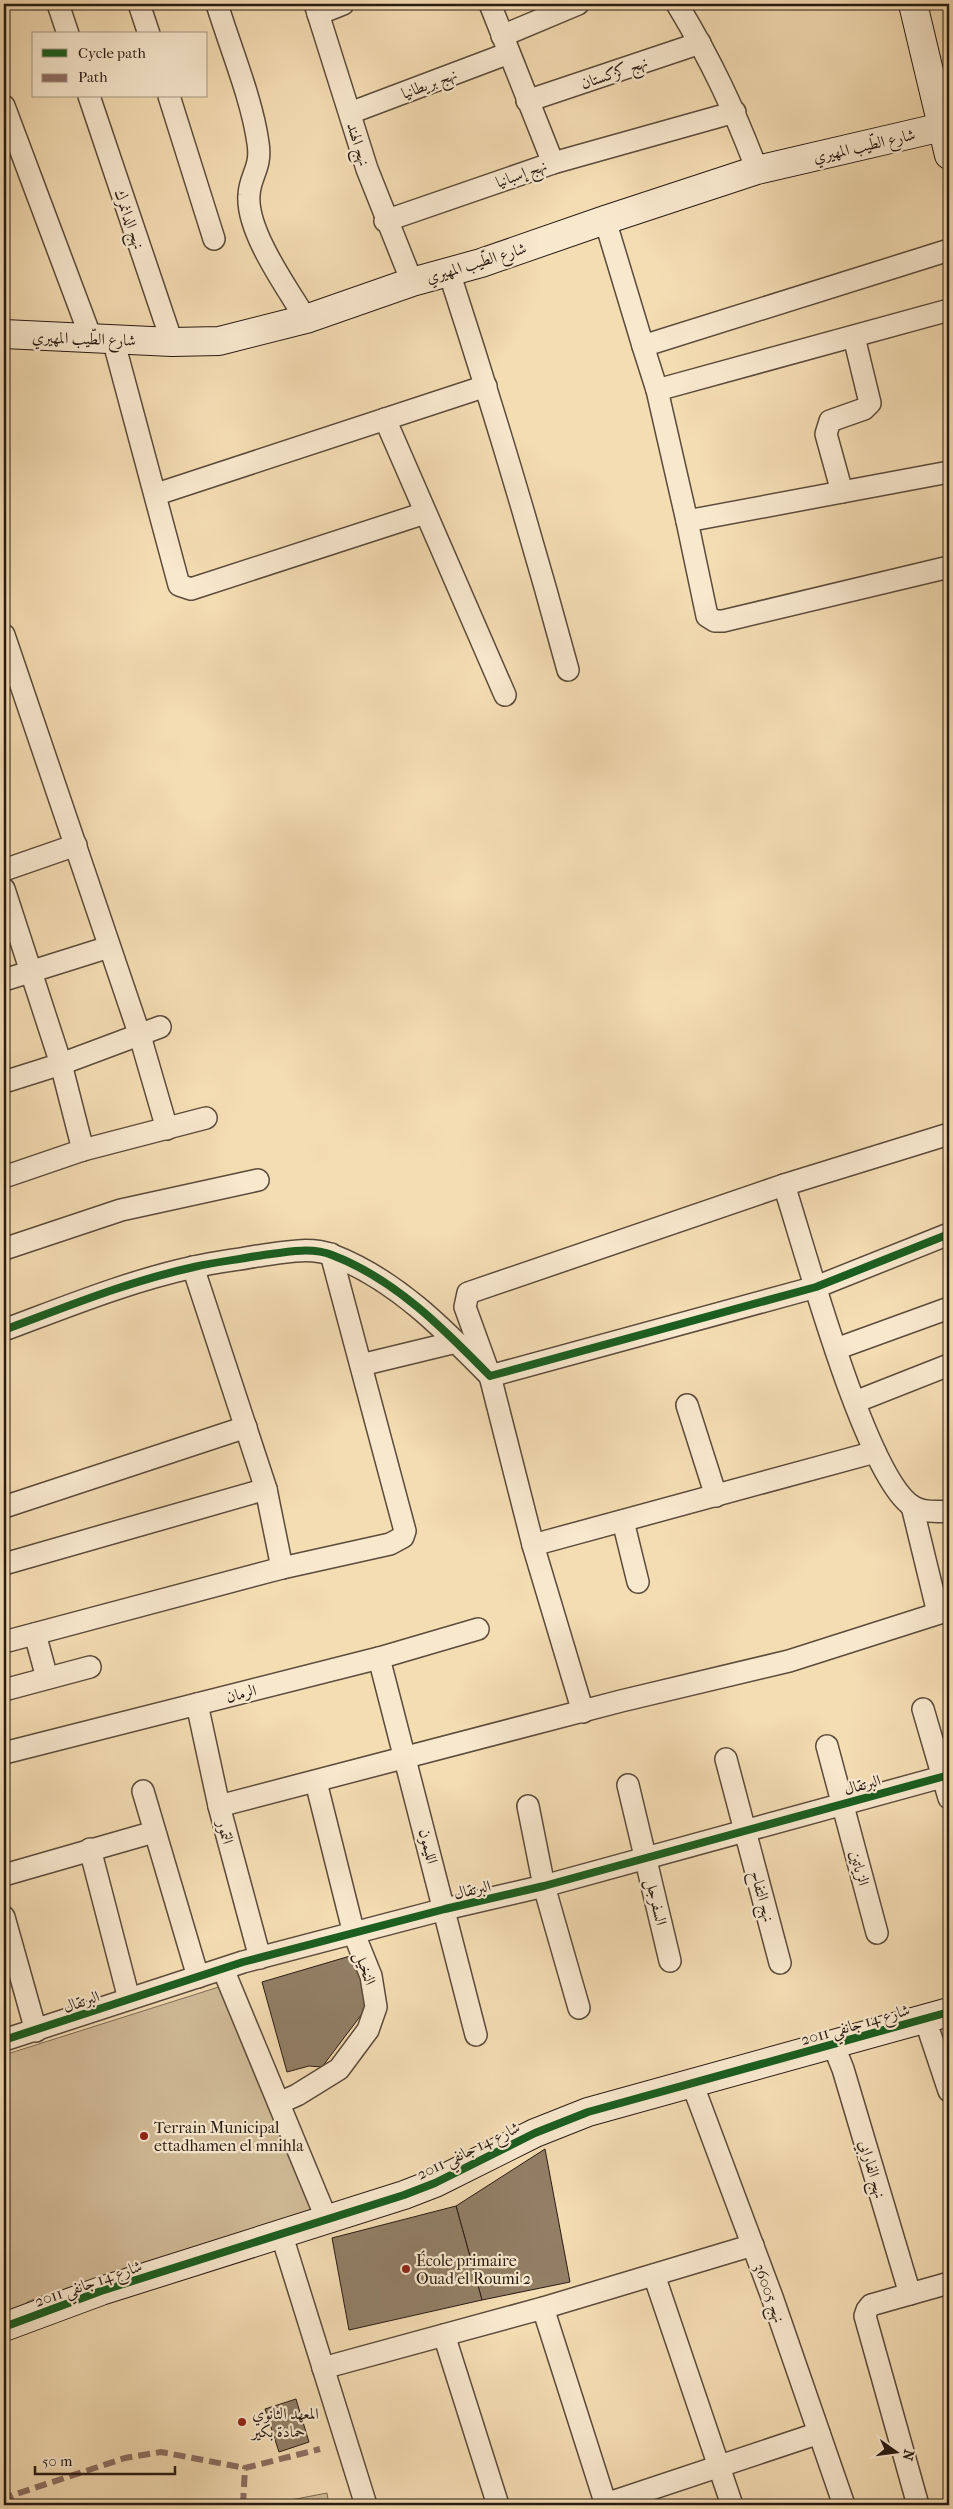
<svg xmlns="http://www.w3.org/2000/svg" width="953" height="2509" font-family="'IM FELL French Canon',Amiri,serif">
<rect width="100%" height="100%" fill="#f4dcb3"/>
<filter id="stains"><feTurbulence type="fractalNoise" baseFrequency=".004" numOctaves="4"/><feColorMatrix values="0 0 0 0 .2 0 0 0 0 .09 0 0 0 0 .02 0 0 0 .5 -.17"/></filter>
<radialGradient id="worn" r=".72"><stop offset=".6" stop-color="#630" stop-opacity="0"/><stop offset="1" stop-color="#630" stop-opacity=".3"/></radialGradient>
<g fill="#d1bb98" stroke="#7c6b55">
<polygon points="225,1985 317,2216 215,2240 123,2271 52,2299 42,2296 27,2302 23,2309 4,2318 4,2055"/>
<polygon points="327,2493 329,2505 270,2505 270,2504"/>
</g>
<g fill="#927f66" stroke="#281b12">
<polygon points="357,1954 371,2002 322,2067 309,2066 287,2072 262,1982"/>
<polygon points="545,2149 570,2282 482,2300 456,2206"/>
<polygon points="456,2206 482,2300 349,2330 332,2238"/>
<polygon points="296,2399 309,2442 279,2452 265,2409"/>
<polygon points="180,2502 205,2505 179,2505"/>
</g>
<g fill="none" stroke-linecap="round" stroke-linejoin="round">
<g stroke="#5b4b3a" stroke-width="24">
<g id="street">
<polyline points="58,4 68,34"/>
<polyline points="139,4 149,34"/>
<path d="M217,4C230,47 252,99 258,143C262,168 250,175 249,195C246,231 287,288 306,319"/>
<polyline points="315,4 367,169 412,282"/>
<path d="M677,4C711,60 734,109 757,170"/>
<polyline points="318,14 343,4"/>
<polyline points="502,36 578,4"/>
<polyline points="89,96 172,342"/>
<polyline points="169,96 214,239"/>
<polyline points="527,101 700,43"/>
<polyline points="4,106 91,338"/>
<polyline points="350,113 509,53"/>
<polyline points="553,163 735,112"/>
<polyline points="605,220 643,346"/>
<polyline points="385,221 553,163 490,4"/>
<polyline points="949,250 643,346 657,390 687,521 949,472"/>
<path d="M449,272C492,404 532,537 568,670"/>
<polyline points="113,339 179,585 191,589 425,513"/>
<polyline points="657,390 949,310"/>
<polyline points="385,419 505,695"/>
<polyline points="842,492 826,434 830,421 864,409 870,403 854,337"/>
<polyline points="157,494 486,386"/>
<polyline points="687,521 707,616 715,621 723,621 949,567"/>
<polyline points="4,635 140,1036 167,1129"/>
<polyline points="4,870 76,845"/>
<polyline points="4,889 61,1064 83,1150"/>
<polyline points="4,980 109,947"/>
<polyline points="4,1082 61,1064 160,1027"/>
<polyline points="4,1177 83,1150 206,1118"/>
<path d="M784,1185C804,1246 865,1475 912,1506C921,1512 938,1512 949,1511"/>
<polyline points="4,1249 121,1210 258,1180"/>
<polyline points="193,1267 266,1489 282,1568"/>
<path d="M4,1330C66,1307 129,1281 194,1267C215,1262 236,1260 257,1256C280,1253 310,1246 332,1255C395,1279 444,1329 490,1376L816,1287L949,1234"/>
<polyline points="836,1349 949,1308"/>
<polyline points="361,1365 456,1342"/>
<polyline points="855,1402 949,1365"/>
<polyline points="687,1405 716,1496"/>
<polyline points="912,1506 938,1613"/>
<polyline points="4,1507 246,1427"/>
<polyline points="623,1521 638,1582"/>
<polyline points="533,1545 875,1452"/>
<polyline points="4,1564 266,1489"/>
<polyline points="35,1634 47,1678"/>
<polyline points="4,1642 282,1568 390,1544 403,1537 405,1531 331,1254"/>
<polyline points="379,1658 476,2035"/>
<polyline points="4,1690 90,1667"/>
<polyline points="197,1704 219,1806 260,1958"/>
<polyline points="923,1709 949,1798"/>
<polyline points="583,1712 533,1545 490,1376 465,1307 468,1293 784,1185 949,1134"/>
<polyline points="827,1746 877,1933"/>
<polyline points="4,1753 379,1658 478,1629"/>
<polyline points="726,1759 780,1963"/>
<polyline points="628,1785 670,1961"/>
<polyline points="143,1791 198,1977"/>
<polyline points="219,1806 621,1701 789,1661 949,1610"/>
<polyline points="528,1806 544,1886 579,2008"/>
<polyline points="90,1849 129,1999"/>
<polyline points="4,1875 154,1832"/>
<polyline points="4,1917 36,2031"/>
<polyline points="223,1969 327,2220"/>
<polyline points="925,2019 949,2091"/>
<polyline points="4,2040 243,1962 445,1909 544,1886 949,1775"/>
<polyline points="833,2044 843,2069 910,2294"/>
<polyline points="692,2083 772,2297 844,2505"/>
<polyline points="279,2103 297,2095 339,2069 368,2030 376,2007 371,1976 354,1934 316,1782"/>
<polyline points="282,2236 366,2505"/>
<polyline points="654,2275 732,2505"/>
<polyline points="543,2308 606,2505"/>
<polyline points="444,2335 498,2505"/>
<polyline points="323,2368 543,2308 753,2245"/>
<polyline points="603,2505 819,2433"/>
<polyline points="918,2505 865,2316 867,2310 871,2305 949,2283"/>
</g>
</g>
<g stroke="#281b12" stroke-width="30">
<g id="secondary">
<polyline points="913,4 949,155"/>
<polyline points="4,334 172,342 219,341 306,319 412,282 481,263 605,220 757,170 942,127"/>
<polyline points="4,2327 101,2291 404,2195 435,2183 535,2133 588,2112 949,2012"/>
</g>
</g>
<use href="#street" stroke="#f8e8ce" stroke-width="21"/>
<use href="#secondary" stroke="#f8e8ce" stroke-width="28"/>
<g stroke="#8d6e63" stroke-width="6" stroke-dasharray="12 6" stroke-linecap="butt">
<polyline points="13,2505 10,2496 125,2458 161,2452 245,2468"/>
<polyline points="243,2505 245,2468 320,2449"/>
</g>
<g stroke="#f8e8ce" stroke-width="11">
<g id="cycleway">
<path d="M4,1330C66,1307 129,1281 194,1267C215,1262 236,1260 257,1256C280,1253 310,1246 332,1255C395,1279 444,1329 490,1376L816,1287L949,1234"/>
<polyline points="4,2040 243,1962 445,1909 544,1886 949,1775"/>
<polyline points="4,2327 101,2291 404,2195 435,2183 535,2133 588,2112 949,2012"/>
</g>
</g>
<use href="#cycleway" stroke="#1b5e20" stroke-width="8"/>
</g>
<g fill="#8f2418" stroke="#f8e8ce" stroke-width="2">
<circle cx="144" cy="2136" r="5"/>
<circle cx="406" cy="2269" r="5"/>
<circle cx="242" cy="2422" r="5"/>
</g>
<g text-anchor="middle" stroke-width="4.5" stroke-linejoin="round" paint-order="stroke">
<g font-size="16" fill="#281b12" stroke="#f8e8ce">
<text transform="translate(614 72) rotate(-19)" y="6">نهج كزكستان</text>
<text transform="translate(429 83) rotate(-21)" y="6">نهج بريطانيا</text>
<text transform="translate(359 144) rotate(73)" y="6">نهج الهند</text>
<text transform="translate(864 145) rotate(-13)" y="6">شارع الطّيب المهيري</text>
<text transform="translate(521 173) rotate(-20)" y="6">نهج إسبانيا</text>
<text transform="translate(130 219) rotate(71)" y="6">نهج الدانمرك</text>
<text transform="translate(476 262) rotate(-17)" y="6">شارع الطّيب المهيري</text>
<text transform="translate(84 338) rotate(2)" y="6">شارع الطّيب المهيري</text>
<text transform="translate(241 1693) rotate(-14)" y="6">الرمان</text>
<text transform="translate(862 1784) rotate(-15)" y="6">البرتقال</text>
<text transform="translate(226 1832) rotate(76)" y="6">التمور</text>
<text transform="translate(429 1846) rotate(76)" y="6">الليمون</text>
<text transform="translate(860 1868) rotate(76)" y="6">الزياتين</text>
<text transform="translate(472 1889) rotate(-13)" y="6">البرتقال</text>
<text transform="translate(763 1896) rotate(75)" y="6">نهج التفاح</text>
<text transform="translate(657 1902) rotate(77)" y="6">السفرجل</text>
<text transform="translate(366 1968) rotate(70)" y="6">النخيل</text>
<text transform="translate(81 2001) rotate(-19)" y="6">البرتقال</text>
<text transform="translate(855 2024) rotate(-16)" y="6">شارع 14 جانفي 2011</text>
<text transform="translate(468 2150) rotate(-26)" y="6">شارع 14 جانفي 2011</text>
<text transform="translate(873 2169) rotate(74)" y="6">نهج الفارابي</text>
<text transform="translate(88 2283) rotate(-19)" y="6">شارع 14 جانفي 2011</text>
<text transform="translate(770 2293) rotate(70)" y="6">نهج 36005</text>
</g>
<g font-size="16" fill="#281b12" stroke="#f8e8ce" text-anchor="start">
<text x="154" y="2133">Terrain Municipal<tspan x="154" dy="18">ettadhamen el mnihla</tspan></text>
<text x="416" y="2266">École primaire<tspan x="416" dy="18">Ouad el Roumi 2</tspan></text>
<text x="252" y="2419">المعهد الثانوي<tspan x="252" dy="18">حمادة بكير</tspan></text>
</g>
</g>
<rect width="953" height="2509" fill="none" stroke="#f4dcb3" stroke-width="20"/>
<rect x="5" y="5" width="943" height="2499" fill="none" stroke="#281b12" stroke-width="2.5"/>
<rect x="10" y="10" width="933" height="2489" fill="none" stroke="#281b12"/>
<rect x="32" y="32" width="175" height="65" fill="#f8e8ce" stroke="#a59683"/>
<rect x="42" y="49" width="25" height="8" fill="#1b5e20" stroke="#a59683"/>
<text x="78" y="58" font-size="15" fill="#281b12">Cycle path</text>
<rect x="42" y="74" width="25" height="8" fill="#8d6e63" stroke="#a59683"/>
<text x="78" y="82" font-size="15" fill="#281b12">Path</text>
<g transform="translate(896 2452) rotate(104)" stroke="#f8e8ce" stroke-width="4" paint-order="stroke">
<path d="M0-4L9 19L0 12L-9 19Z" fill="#281b12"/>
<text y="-8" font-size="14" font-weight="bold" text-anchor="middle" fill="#281b12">N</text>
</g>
<path d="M35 2466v8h140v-8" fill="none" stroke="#281b12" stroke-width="2.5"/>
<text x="42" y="2466" font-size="15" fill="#281b12" stroke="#f8e8ce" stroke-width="4" paint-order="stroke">50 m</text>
<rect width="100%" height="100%" filter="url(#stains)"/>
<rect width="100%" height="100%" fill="url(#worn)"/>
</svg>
